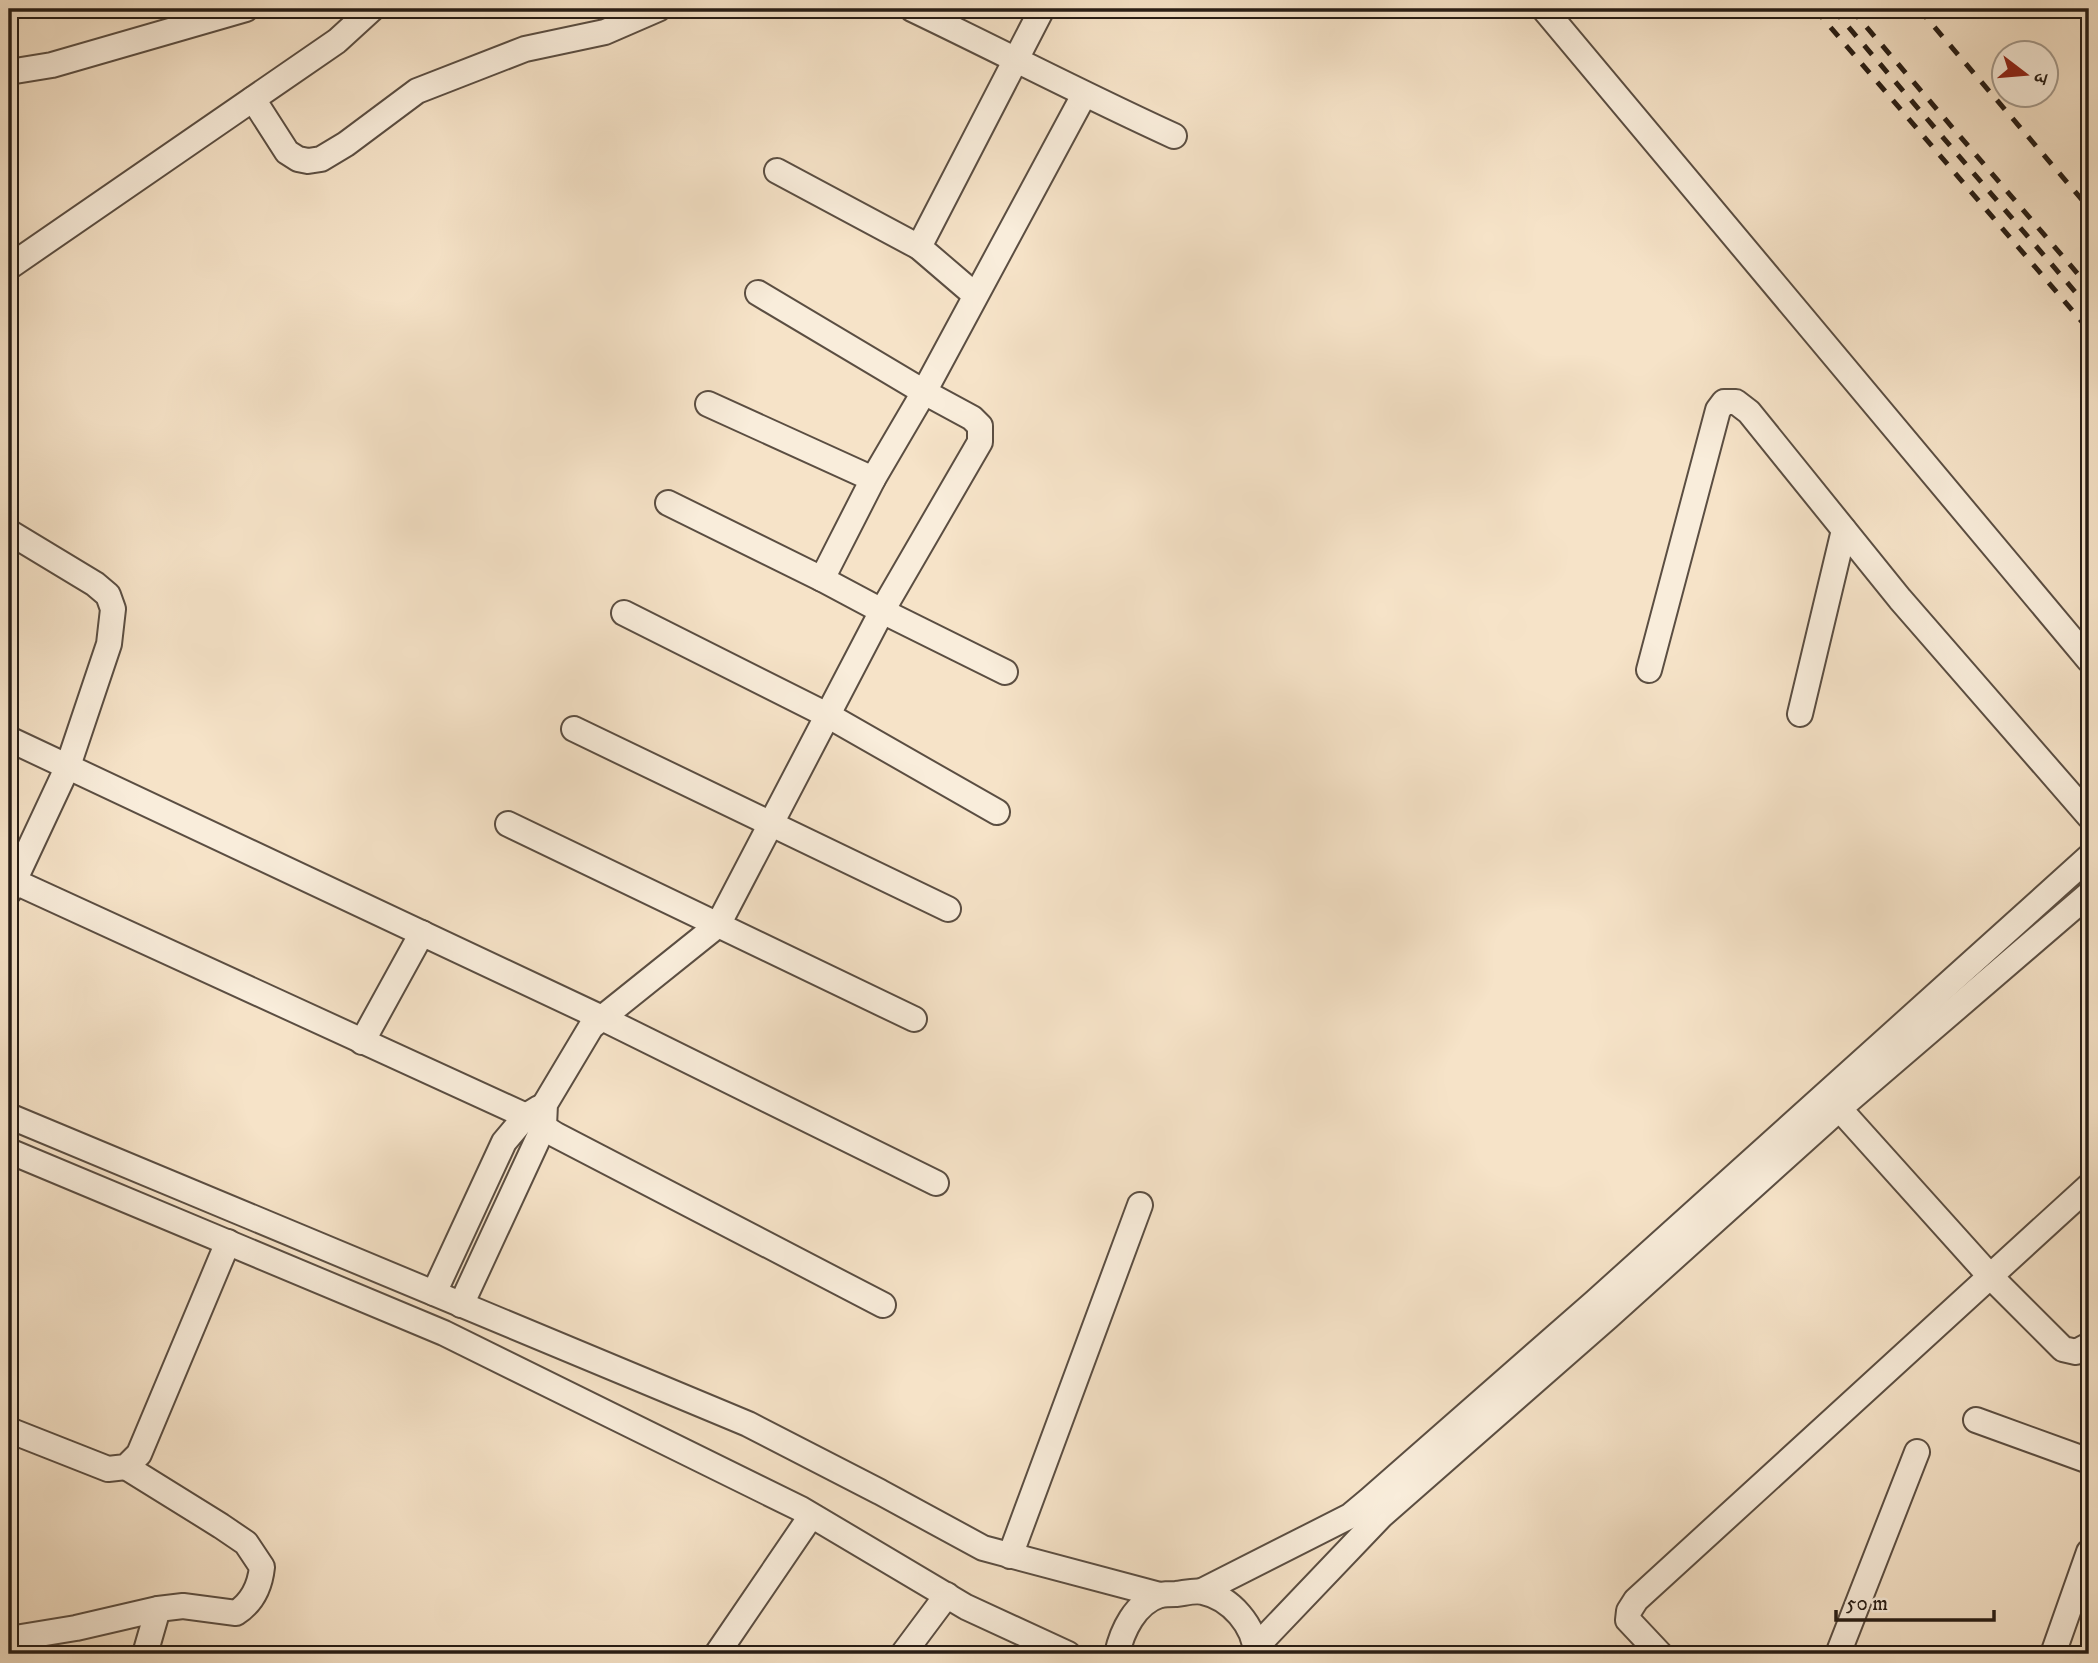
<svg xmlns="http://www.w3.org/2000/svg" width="2098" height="1663" font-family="'IM FELL DW Pica','Noto Serif Devanagari',serif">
<rect width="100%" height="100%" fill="#f6e3c8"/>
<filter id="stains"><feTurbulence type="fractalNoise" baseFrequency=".00286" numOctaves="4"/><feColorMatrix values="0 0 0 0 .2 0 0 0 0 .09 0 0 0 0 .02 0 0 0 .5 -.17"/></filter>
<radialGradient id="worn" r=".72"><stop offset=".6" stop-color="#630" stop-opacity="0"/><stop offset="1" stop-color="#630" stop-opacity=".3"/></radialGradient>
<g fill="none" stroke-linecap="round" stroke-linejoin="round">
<g stroke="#5b4e42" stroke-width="28">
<g id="minor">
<path d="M912,9C1000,51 1086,96 1174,136"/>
<polyline points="1544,9 2089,660"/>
<polyline points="9,72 52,65 246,9"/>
<polyline points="253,99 287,152 298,159 308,161 321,159 346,144 417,91 525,49 605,32 658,9"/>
<polyline points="777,171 919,247"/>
<polyline points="9,267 337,41 372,9"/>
<polyline points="758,293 924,392 972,418 980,426 980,442 882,611 1005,672"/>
<polyline points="975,295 919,247 1042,9"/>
<polyline points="708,404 873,479"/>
<polyline points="668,503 822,579"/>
<polyline points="9,532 95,584 108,595 113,609 109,644 68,766 9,892"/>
<polyline points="624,613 829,716 997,812"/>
<polyline points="1649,670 1718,410 1724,402 1736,402 1749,412 1900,599 2089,816"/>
<polyline points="1800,714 1844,530"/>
<polyline points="574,729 948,909"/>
<polyline points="9,739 602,1018 718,925 882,611 822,579 873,479 924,392 1084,95"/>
<polyline points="508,824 914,1019"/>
<polyline points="9,879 526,1116 556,1135 883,1305"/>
<polyline points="362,1042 422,933"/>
<polyline points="1828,1096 1989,1275 2063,1349 2076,1352 2089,1345"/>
<polyline points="9,1116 748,1424 880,1492 983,1548 1160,1595"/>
<polyline points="9,1151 444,1333 801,1509 966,1607 1068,1654"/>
<polyline points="434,1293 504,1142 526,1116 539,1108"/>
<polyline points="461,1305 544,1126 545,1104 591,1027 602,1018 936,1183"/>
<polyline points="1976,1420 2089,1461"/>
<polyline points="9,1430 108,1469 126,1467 139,1454 228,1242"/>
<polyline points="1010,1556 1140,1205"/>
<polyline points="1202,1591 1350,1516 1368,1501 1595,1302 2089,857"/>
<path d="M9,1639L76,1628L158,1609L183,1606L236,1613C253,1602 260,1586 262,1567L246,1543L221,1526L126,1467"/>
<polyline points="1256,1647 1381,1516 1608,1317 1840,1108 2089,894"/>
<polyline points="145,1654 158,1609"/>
<polyline points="717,1654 811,1516"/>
<polyline points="903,1654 947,1595"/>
<path d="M1117,1654C1122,1631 1135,1603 1160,1595C1165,1594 1171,1594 1176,1594C1185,1593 1195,1590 1203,1592C1231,1598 1255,1626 1256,1654"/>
<polyline points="1660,1654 1628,1620 1629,1611 1636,1600 2089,1186"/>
<polyline points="1838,1654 1917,1452"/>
<polyline points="2053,1654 2089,1552"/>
</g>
</g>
<use href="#minor" stroke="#f9eddb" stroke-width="24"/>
<g stroke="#271d15" stroke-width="5" stroke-dasharray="12 12" stroke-linecap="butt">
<polyline points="1815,9 2089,330"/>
<polyline points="1833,9 2089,308"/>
<polyline points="1851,9 2089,287"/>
<polyline points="1919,9 2089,208"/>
</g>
</g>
<rect width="2098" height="1663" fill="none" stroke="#f6e3c8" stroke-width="35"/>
<rect x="10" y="10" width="2077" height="1642" fill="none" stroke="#271d15" stroke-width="3.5"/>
<rect x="18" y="18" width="2063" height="1628" fill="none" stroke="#271d15" stroke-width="2"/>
<g transform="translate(2025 74) rotate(106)"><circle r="33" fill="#f9eddb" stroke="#a59a8c" stroke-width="2"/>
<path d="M0-5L12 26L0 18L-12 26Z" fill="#8f2418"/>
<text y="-10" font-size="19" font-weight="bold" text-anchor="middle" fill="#271d15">उ</text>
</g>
<path d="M1836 1610v10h158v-10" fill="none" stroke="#271d15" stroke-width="3.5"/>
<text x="1846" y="1610" font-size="21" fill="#271d15" stroke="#f9eddb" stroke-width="5" paint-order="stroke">50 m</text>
<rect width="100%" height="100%" filter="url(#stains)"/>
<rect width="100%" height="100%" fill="url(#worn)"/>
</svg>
